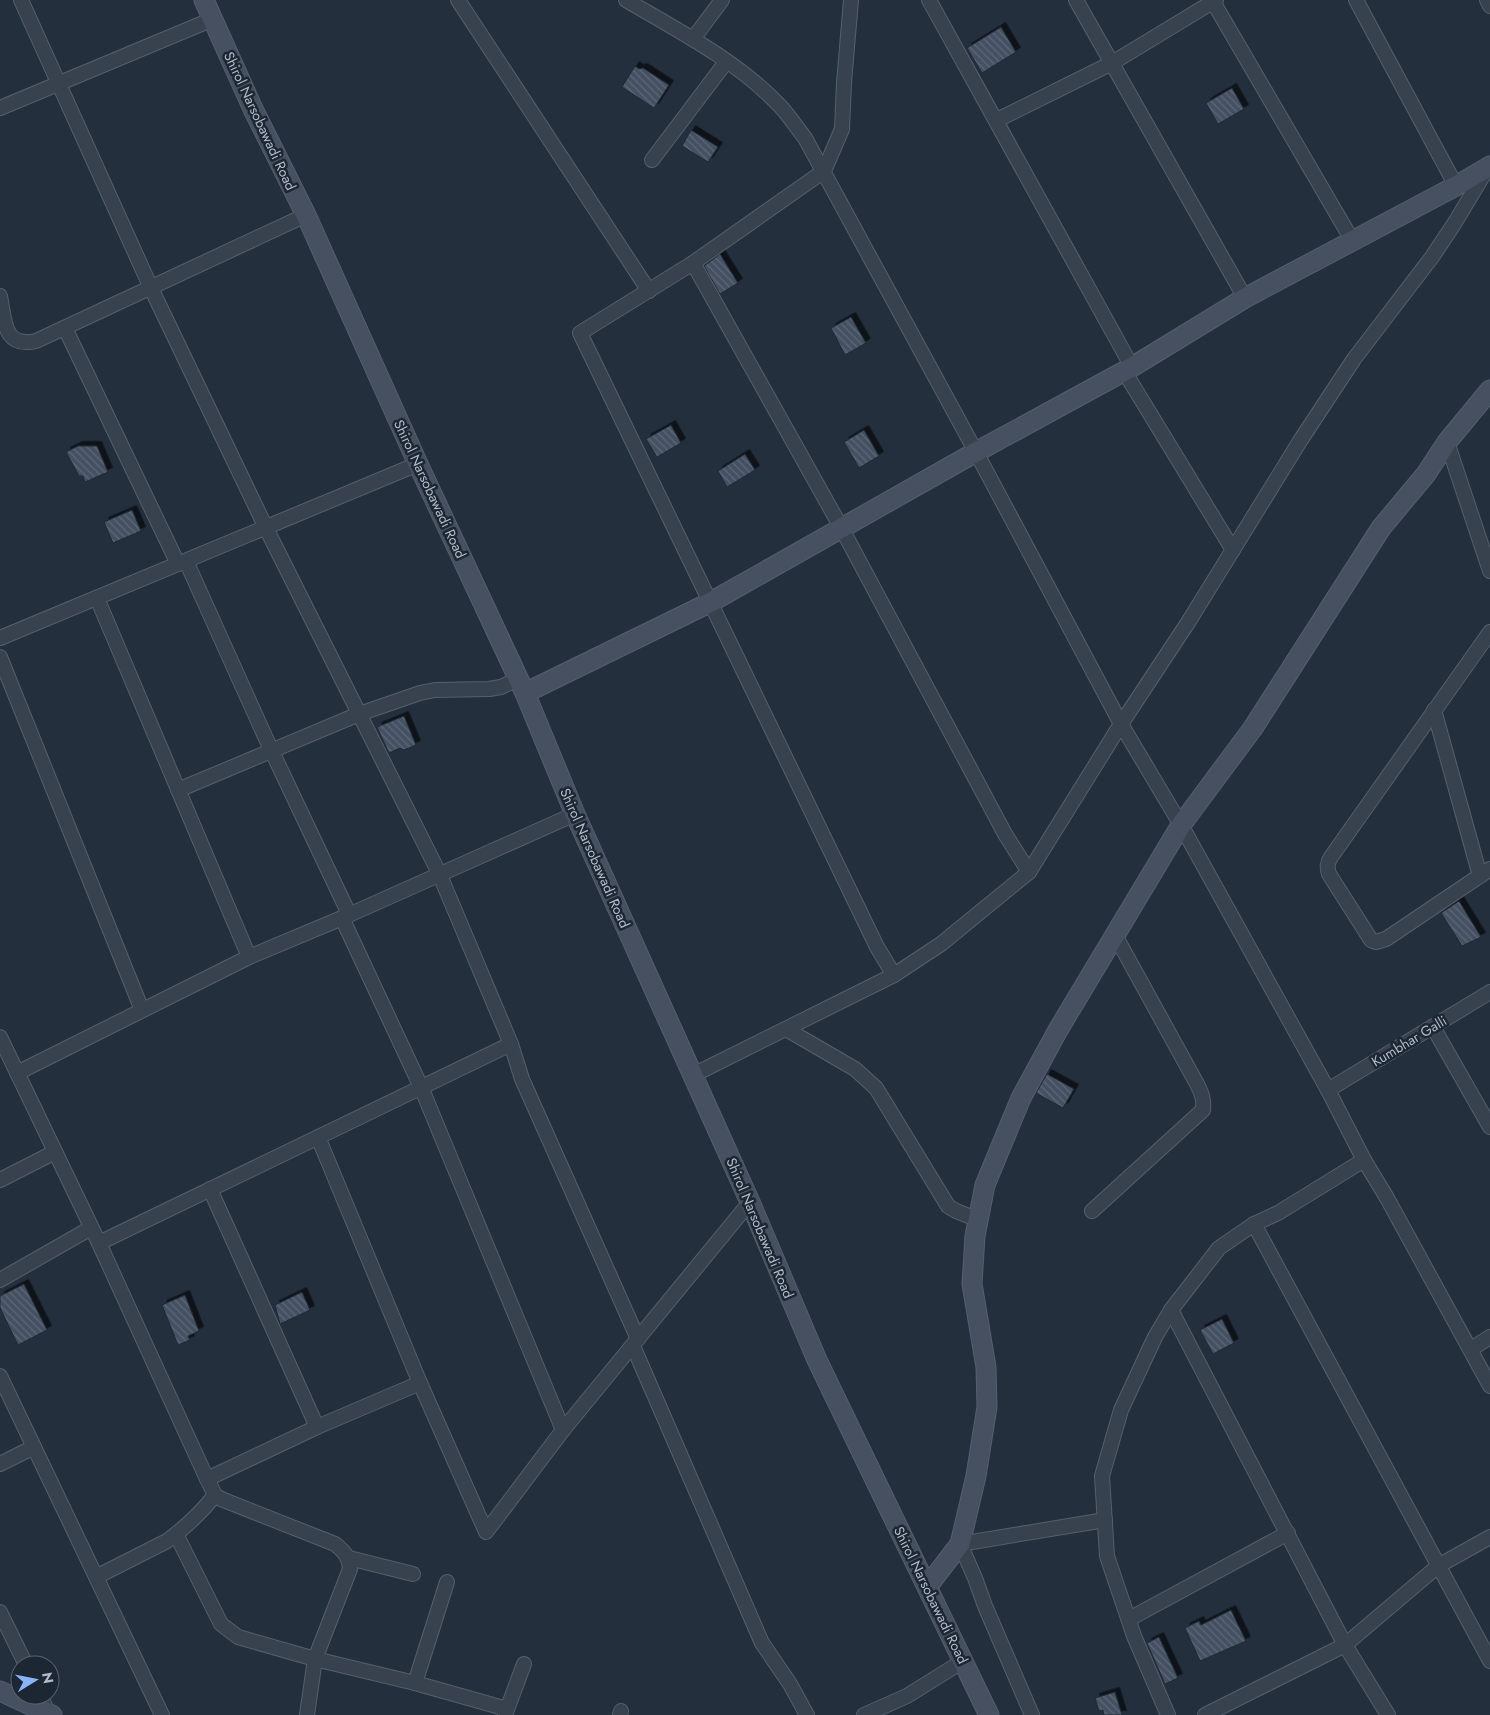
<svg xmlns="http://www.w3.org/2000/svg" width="1490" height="1715" font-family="Jost,sans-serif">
<defs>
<pattern id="building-back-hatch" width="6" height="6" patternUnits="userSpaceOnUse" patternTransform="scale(1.25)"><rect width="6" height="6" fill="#455162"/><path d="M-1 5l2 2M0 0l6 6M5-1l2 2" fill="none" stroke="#5d6877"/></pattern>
<filter id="shadow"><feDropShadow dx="4.5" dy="-4.5" stdDeviation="0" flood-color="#0009"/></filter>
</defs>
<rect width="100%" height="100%" fill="#242f3e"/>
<g fill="url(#building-back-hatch)" stroke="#1f2835" filter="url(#shadow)">
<polygon points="1001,27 1016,52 982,73 967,48"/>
<polygon points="635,66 639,69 643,68 669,85 654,108 622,87"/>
<polygon points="1232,88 1244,109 1218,124 1206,103"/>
<polygon points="691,130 718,147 708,162 682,146"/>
<polygon points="720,254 738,283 720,294 704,266"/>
<polygon points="851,317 866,343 845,355 831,328"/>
<polygon points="671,425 681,443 657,457 646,439"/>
<polygon points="864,430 879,456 859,468 844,442"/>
<polygon points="78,446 97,446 108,472 85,482 83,476 79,476 66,452"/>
<polygon points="745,454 755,470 727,487 718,471"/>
<polygon points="132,510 141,531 113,543 104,522"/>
<polygon points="404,716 416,745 404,750 400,748 389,753 377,727"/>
<polygon points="1459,901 1481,937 1462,946 1441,913"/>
<polygon points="1047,1074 1074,1089 1063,1108 1036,1093"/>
<polygon points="24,1284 47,1330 18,1345 0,1308 0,1296"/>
<polygon points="302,1292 310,1310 280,1324 275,1305"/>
<polygon points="185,1295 199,1331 188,1336 190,1340 178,1345 162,1305"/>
<polygon points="1222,1319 1234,1343 1213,1354 1200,1330"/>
<polygon points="1231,1610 1246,1641 1200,1661 1185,1628 1199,1621 1201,1625"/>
<polygon points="1159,1637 1178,1678 1165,1684 1147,1643"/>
<polygon points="1115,1692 1122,1715 1104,1715 1103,1710 1099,1711 1095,1698"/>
</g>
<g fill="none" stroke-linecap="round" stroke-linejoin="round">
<g stroke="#565f6c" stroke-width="16">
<g id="street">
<polyline points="21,0 151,288 266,528 439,873 511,1044 522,1079 638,1339"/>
<polyline points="458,0 649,291"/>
<path d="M626,0C679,31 739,62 781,107C790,117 797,128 805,138L976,452L1121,724L1181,825L1328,1090L1364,1160L1387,1198L1490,1386"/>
<polyline points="851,0 844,83 842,129 824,171 693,263 580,333 877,947 894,975"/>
<polyline points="929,0 1132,367"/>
<polyline points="1076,0 1245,298"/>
<polyline points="1212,0 1352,240"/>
<polyline points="1356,0 1456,186"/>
<polyline points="1487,0 1490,6"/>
<polyline points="693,39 722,0"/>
<polyline points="0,108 213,19"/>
<polyline points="997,120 1112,63 1216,0"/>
<polyline points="652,160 726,62"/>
<polyline points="693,263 842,529 1005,834 1029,872"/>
<path d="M0,296C5,321 3,348 36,341L306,215"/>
<polyline points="65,328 178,564"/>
<polyline points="1124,371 1233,550"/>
<polyline points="1447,442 1490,571"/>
<polyline points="186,561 268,743 349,914"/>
<polyline points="97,598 249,957"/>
<path d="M1490,632L1331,857C1327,863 1327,867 1329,874L1371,940L1376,942L1386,939L1490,869"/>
<polyline points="0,638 418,464"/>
<polyline points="0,657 142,1010"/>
<polyline points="1434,710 1480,876"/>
<polyline points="178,790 359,714 420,693 435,690 489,689 501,687 518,679"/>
<polyline points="342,918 421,1087 563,1430 750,1202"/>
<polyline points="1433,1027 1490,1127"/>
<polyline points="786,1029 855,1069 876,1088 948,1206 956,1211 979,1220"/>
<path d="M0,1037L99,1243L207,1479L215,1495L221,1499L335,1544C345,1552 349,1557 350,1569L315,1659L307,1715"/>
<polyline points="17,1073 249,957 342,918 575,814"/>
<polyline points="693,1075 894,975 941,944 1029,872 1121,724 1189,621 1300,441 1354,359 1432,257 1454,224 1487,169"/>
<polyline points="1328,1090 1490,992"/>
<polyline points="318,1137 420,1383 486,1532 563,1430"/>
<polyline points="0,1180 55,1152"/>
<polyline points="210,1189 317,1427"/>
<path d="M1092,1211L1203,1110C1204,1099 1202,1094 1197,1084L1115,935"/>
<polyline points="1254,1224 1490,1661"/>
<polyline points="99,1243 511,1044"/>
<polyline points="0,1280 91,1228"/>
<polyline points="1171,1310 1345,1645 1388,1715"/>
<polyline points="633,1346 762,1643 790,1684 807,1715"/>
<polyline points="1471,1349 1490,1337"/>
<polyline points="0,1376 162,1715"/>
<polyline points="0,1464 34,1447"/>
<polyline points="207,1479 317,1427 420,1383"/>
<polyline points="176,1534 221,1624 238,1637 315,1659 415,1683 507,1709"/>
<polyline points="349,1558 413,1574"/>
<path d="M96,1577L167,1541C186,1527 201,1513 215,1495"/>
<polyline points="0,1612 26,1665"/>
<polyline points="1129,1619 1288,1533"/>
<polyline points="415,1683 447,1582"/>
<polyline points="40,1695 48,1713"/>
<polyline points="505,1715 524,1664"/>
<polyline points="620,1715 621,1711"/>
<polyline points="864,1715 907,1696 963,1661"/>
<polyline points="1032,1715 985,1606 975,1578 960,1544 1105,1520"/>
<polyline points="1168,1715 1134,1636 1107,1556 1102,1476 1121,1410 1155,1337 1171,1310 1219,1248 1254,1224 1278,1213 1364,1160"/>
<polyline points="1205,1715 1345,1645 1438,1566 1490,1537"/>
</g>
</g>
<g stroke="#565f6c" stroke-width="21">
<g id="secondary">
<polyline points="204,0 253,109 306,215 418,464 525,693 575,814 750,1202 817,1360 989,1715"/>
<polyline points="525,693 711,602 976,452 1132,367 1245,298 1456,186 1490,166"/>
<polyline points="927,1587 960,1544 976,1476 987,1407 986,1367 972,1284 975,1236 985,1185 1021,1098 1058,1030 1181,825 1253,728 1381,528 1426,474 1447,442 1490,390"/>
<polyline points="0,1691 52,1715"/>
</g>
</g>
<use href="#street" stroke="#38414e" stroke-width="14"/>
<use href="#secondary" stroke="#465061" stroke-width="19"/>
</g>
<g text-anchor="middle" stroke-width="5" stroke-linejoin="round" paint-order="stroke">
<g font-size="14" fill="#b4bcc9" stroke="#1d2633">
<text transform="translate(260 121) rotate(65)" y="5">Shirol Narsobawadi Road</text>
<text transform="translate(430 489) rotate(65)" y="5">Shirol Narsobawadi Road</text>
<text transform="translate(595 858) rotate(66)" y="5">Shirol Narsobawadi Road</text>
<text transform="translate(1409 1041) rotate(-31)" y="5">Kumbhar Galli</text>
<text transform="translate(760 1228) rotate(67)" y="5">Shirol Narsobawadi Road</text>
<text transform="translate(931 1595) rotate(64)" y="5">Shirol Narsobawadi Road</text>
</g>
</g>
<g transform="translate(35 1680) rotate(80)"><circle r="24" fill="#1d2633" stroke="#59626f"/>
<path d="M0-4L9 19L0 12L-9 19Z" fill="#8ab4f8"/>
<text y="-8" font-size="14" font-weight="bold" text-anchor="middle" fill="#b4bcc9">N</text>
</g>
</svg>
